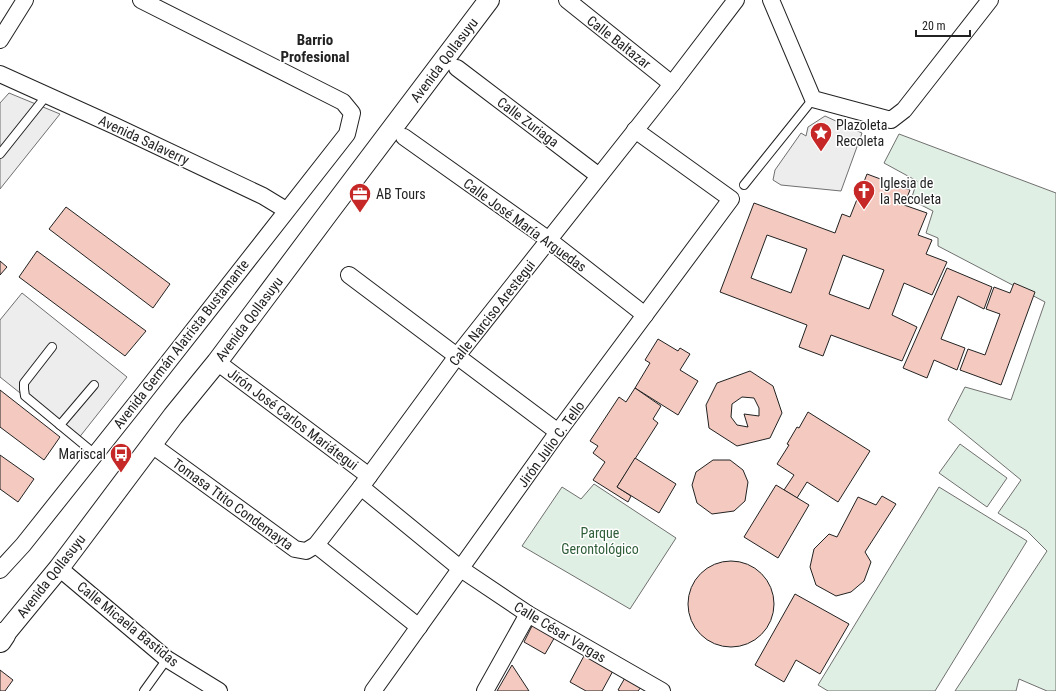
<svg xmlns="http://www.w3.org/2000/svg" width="1056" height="691" font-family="'Roboto Condensed',sans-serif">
<rect width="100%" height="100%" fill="#fff"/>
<g fill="#e0efe3" stroke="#6f6f6f">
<polygon points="899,134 1056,193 1056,691 1047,691 1019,679 1016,691 955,691 1047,551 1027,531 998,513 1021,480 948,420 965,387 1011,400 1045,302 938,246 938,238 926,233 933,211 911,200 917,181 884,163"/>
<polygon points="960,444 1007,478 987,507 939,473"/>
<polygon points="594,484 676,538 630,609 522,546 562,487 581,499"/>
<polygon points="939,487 1027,541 935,691 828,691 818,685"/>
</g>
<g fill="#ededed" stroke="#6f6f6f">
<polygon points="9,93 60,114 0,189 0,103"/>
<polygon points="825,116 862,133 841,191 781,185 773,180 775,170 801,133 806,136 808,127"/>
<polygon points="22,293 127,377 78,439 0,377 0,320"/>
</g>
<g fill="#f3c9c0" stroke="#222" fill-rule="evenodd">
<path d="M867,174L910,190L904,205L927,213L918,235L932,240L926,254L947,262L932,295L904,283L892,315L917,327L902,361L831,335L823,356L799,347L807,325L720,292L754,203L835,233L842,214L850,217ZM767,235L807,249L791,293L751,278ZM843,255L884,270L869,309L829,294Z"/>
<polygon points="66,207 170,284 153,308 49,229"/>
<polygon points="37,251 146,331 125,356 19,277"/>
<polygon points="0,261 7,267 0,275"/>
<polygon points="947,268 992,287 984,309 958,296 941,339 965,348 957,370 934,360 927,378 903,368"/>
<polygon points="1014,283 1035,292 1001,385 960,370 968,349 985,355 1000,314 986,309 994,287 1010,293"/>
<polygon points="658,339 678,351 680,348 690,354 680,370 698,381 678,415 635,388 650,363 645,360"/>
<path d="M750,371L773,386L782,413L770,438L737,446L709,428L706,405L717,383ZM742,397L754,398L759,408V416L744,414L748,427L737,425L731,417L732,404Z"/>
<polygon points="635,388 661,406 653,419 658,423 617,487 631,496 628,502 593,480 605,462 593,453 598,446 590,441 619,397 626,402"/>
<polygon points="0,390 60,437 44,460 0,427"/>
<polygon points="808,412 870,451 838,502 807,482 797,498 784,490 794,475 777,464 789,445 787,444 797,427 799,428"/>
<polygon points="0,455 34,479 18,502 0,489"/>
<polygon points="635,458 676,484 659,513 617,487"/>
<polygon points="713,460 730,460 743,470 748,482 745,501 734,511 712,514 697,503 692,485 696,472"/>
<polygon points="776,485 809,505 778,558 744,537"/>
<polygon points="882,496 896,504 865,552 871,562 864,581 851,592 836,596 816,585 810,567 814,549 829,534 837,537 858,497 876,505"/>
<circle cx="731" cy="604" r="43"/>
<polygon points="795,594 849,624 820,674 796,660 784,682 755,665"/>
<polygon points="534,622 556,635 545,654 524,642"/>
<polygon points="585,654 614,669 602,691 586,691 570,682"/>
<polygon points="512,665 529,691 497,691"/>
<polygon points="0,670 13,680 5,691 0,691"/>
<polygon points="626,676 642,686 638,691 620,691 618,690"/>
</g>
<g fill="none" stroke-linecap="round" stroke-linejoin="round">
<g stroke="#222" stroke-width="10">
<g id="service">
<polyline points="0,154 47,95"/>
<polyline points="744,185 813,99"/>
<polyline points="52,347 24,383 24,389 25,396 95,454"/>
<polyline points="60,425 94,385"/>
<polyline points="144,691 167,659"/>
</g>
</g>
<g stroke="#222" stroke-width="18">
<g id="minor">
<polyline points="567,0 672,84"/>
<polyline points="771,0 813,99 891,120 904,110 990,0"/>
<polyline points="0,40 25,0"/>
<polyline points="457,68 599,176"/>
<polyline points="0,74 115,126 263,196 286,210"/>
<polyline points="404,137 549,240 645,315"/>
<polyline points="349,275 558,432"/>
<polyline points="217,362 369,476"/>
<polyline points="152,445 295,549 306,551 316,545 361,487 457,356 672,84 736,0"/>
<polyline points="361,487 461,569 528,614 662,691"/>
<polyline points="316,545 419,627"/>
<polyline points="59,568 167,659 219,691"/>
<polyline points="0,570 23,545 144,393 347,134 352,113 343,102 141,0"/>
<polyline points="373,691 558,432 731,199 635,130"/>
<polyline points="485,691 528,614"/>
</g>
</g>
<g stroke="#222" stroke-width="22">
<polyline id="tertiary" points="4,635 59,568 173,416 217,362 329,212 489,0"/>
</g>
<g stroke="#222" stroke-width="24">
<polyline id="trunk" points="0,634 4,635 0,641"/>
</g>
<use href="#service" stroke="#fff" stroke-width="8"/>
<use href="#minor" stroke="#fff" stroke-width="16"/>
<use href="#tertiary" stroke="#fff" stroke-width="20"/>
<use href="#trunk" stroke="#fff" stroke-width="22"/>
</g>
<defs>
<g id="sight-pin" transform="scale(1.15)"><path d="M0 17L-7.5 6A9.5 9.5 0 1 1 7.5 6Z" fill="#c62828" stroke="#fff"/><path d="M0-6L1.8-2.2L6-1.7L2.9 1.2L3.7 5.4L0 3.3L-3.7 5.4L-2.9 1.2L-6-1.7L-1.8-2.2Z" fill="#fff"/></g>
<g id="church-pin" transform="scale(1.15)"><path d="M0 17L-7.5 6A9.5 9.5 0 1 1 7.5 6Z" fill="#c62828" stroke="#fff"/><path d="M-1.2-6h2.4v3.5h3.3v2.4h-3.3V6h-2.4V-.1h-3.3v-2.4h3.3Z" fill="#fff"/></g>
<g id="office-pin" transform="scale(1.15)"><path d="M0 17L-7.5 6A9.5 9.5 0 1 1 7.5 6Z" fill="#c62828" stroke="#fff"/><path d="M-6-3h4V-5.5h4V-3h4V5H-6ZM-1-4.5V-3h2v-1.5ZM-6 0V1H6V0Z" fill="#fff"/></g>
<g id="bus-pin" transform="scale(1.15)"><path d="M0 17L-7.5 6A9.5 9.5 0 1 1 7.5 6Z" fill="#c62828" stroke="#fff"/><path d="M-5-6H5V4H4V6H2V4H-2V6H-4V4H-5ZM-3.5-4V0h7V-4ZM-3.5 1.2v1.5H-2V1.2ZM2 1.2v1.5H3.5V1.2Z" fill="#fff"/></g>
</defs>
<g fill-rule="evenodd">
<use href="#sight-pin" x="821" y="133"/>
<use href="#church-pin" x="864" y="191"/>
<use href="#office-pin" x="360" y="194"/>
<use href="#bus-pin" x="121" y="454"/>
</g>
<g text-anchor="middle" stroke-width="3" stroke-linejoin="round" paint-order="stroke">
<g font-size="14" fill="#222" stroke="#fff">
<text transform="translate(619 42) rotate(38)" y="5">Calle Baltazar</text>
<text transform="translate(444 60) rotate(-53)" y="5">Avenida Qollasuyu</text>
<text transform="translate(528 122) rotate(37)" y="5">Calle Zuriaga</text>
<text transform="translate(144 140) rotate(25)" y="5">Avenida Salaverry</text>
<text transform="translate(525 225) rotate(36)" y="5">Calle José María Arguedas</text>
<text transform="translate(492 313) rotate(-52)" y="5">Calle Narciso Arestegui</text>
<text transform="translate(249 319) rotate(-53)" y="5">Avenida Qollasuyu</text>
<text transform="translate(181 344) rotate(-52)" y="5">Avenida Germán Alatrista Bustamante</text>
<text transform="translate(293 419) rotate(37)" y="5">Jirón José Carlos Mariátegui</text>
<text transform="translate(551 444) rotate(-54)" y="5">Jirón Julio C. Tello</text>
<text transform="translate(233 504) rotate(36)" y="5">Tomasa Ttito Condemayta</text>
<text transform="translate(51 576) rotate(-52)" y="5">Avenida Qollasuyu</text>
<text transform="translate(128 624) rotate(39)" y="5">Calle Micaela Bastidas</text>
<text transform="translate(560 632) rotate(31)" y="5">Calle César Vargas</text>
</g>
<g font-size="14" fill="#222" stroke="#fff" text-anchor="start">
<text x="836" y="130">Plazoleta<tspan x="836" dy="16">Recoleta</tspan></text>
<text x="880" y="188">Iglesia de<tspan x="880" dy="16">la Recoleta</tspan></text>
<text x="376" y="199">AB Tours</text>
<text x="106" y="459" text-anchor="end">Mariscal</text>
</g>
<g font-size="14" fill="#2f5e38" stroke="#fff">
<text x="600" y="538">Parque<tspan x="600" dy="16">Gerontológico</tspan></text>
</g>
<g font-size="15" font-weight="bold" fill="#222" stroke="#fff">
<text x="315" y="45">Barrio<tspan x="315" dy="17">Profesional</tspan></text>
</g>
</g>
<path d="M916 30v6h54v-6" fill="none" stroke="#222222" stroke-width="2"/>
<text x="922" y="30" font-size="12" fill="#222222" stroke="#ffffff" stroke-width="3" paint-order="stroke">20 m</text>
</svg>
